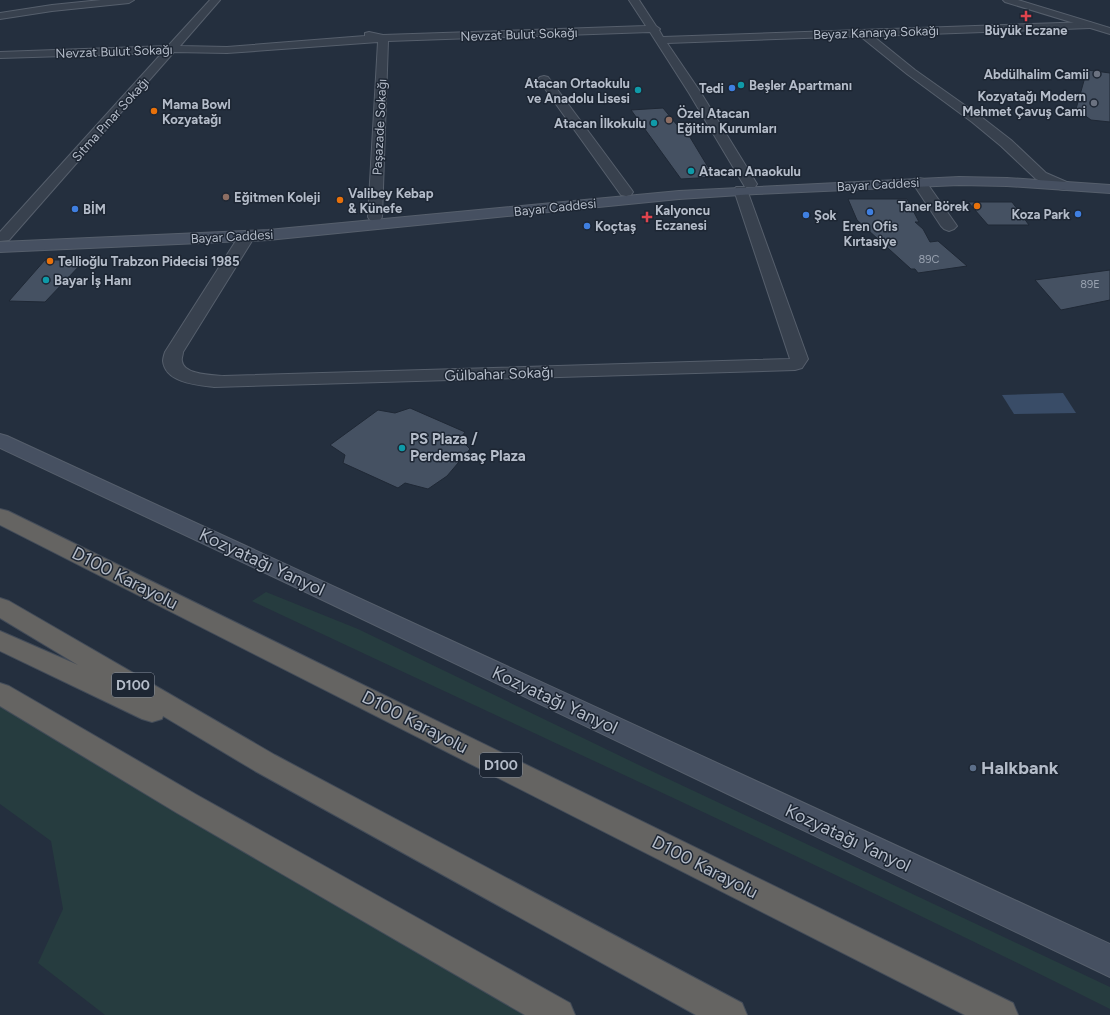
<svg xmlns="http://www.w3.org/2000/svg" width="1110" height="1015" font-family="Figtree,sans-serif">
<rect width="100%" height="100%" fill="#242f3e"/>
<g fill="#263c3f">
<path d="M266,592L358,629L643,767L1110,987V1009C827,867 539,736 252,601Z"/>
<polygon points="0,692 560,1015 105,1015 38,963 63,909 51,841 0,804"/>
</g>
<polygon fill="#394c67" points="1063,393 1076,413 1014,414 1002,395"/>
<g fill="#455162" stroke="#1f2835">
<polygon points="1087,70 1110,73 1110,122 1091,120 1076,109"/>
<polygon points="663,108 677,125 682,124 714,177 681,179 631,110"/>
<polygon points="848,199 907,199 919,222 915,222 923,229 930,242 938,241 967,266 918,273 915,269 911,269 857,220"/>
<polygon points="968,202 1012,202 1029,225 988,225"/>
<polygon points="45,260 85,260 45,302 9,301"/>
<polygon points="1110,270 1110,300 1061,310 1035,280"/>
<polygon points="410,408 465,432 460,439 470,449 447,476 428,489 405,483 398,488 343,463 345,455 330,445 378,410 395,413"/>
</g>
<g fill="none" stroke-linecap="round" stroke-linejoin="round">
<g stroke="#565f6c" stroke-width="2">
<polygon id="pedestrian" points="919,178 924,179 957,226 954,229 949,231 944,229 941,226 912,182 914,179"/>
</g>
<g stroke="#565f6c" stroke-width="2">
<g id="minor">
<path d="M210,0H220L180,46L227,47L365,36V33L369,32L383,35L646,26L629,0H639L656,26L660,29L659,30L663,37L1090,22L1095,25L1090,28L873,36L915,70L980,116L1011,140L1046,173L1069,183L1071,186L1069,189L1064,190L1059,189L1036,179L1001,146L972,122L907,74L860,36L667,43L701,93L757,184L755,187H746L808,359L802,368L795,370L214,387C198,385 165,383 163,361C163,359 164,355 165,352L239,236L242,233L247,231L252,233L255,236L183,352C183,355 181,359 182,361C183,375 214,375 224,376L790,359L734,190L736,187H745L689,93L650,32L388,41L382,217L380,220L375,221L370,220L368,217L378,42L227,53L174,52L9,240L0,241V232L162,53L0,58V52L168,46Z"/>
<polygon points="544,76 548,77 631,189 633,192 631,195 626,196 621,195 538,79 540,77"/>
</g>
</g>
<g stroke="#565f6c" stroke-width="2">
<g id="tertiary">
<polygon points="101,0 134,0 129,3 52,11 0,19 0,13 52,5"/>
<polygon points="1003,0 1018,0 1110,28 1110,34 1005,2"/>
</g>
</g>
<g stroke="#565f6c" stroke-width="2">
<g id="secondary">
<polygon points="959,177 1007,178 1110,185 1110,193 1007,186 959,185 756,194 679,199 268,240 0,252 0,242 268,230 679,191"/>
<polygon points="0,434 7,436 1110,944 1110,977 308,593 0,448"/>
</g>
</g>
<g stroke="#434c59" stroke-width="2">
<g id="trunk">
<polygon points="0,509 8,511 1013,1003 1018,1015 965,1015 0,525"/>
<polygon points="0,598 9,601 275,755 742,1003 747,1015 696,1015 255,771 163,716 162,719 152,722 142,719 0,651 0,631 78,665 0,618"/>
<polygon points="0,683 9,686 197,795 570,1003 575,1015 525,1015 177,813 0,706"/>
</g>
</g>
<use href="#pedestrian" fill="#38414e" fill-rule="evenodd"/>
<use href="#minor" fill="#38414e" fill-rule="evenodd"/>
<use href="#tertiary" fill="#38414e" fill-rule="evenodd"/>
<use href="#secondary" fill="#465061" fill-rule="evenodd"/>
<use href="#trunk" fill="#656462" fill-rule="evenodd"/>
</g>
<g fill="#e0444e" stroke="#1d2633" stroke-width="1.5">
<path d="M1024 10h4v4h4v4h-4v4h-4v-4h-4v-4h4z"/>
<path d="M645 211h4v4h4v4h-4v4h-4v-4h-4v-4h4z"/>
</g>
<g fill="#6b7280" stroke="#1d2633" stroke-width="1.5">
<circle cx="1097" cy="74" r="4"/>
<circle cx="1094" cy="103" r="4"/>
</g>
<g fill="#0f9aa8" stroke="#1d2633" stroke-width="1.5">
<circle cx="741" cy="85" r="4"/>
<circle cx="638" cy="90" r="4"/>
<circle cx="654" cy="123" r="4"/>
<circle cx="691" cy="171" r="4"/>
<circle cx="46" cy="280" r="4"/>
<circle cx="402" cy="448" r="4"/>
</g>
<g fill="#3f7fe0" stroke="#1d2633" stroke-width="1.5">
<circle cx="732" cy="88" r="4"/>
<circle cx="75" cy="209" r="4"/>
<circle cx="870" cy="212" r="4"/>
<circle cx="1078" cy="214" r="4"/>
<circle cx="806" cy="215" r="4"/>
<circle cx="587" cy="226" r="4"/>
</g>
<g fill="#e8710a" stroke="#1d2633" stroke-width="1.5">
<circle cx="154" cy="111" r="4"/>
<circle cx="340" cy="200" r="4"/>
<circle cx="977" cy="206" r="4"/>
<circle cx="50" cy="261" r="4"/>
</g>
<g fill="#8d6e63" stroke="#1d2633" stroke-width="1.5">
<circle cx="669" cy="120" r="4"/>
<circle cx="226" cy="197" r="4"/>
</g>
<circle fill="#5c6f8a" stroke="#1d2633" stroke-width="1.5" cx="973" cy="768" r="4"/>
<g text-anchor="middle" stroke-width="3" stroke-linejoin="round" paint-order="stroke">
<g font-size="11" fill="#98a1af">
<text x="929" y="263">89C</text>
<text x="1090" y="288">89E</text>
</g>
<g font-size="13" font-weight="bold" fill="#b4bcc9" stroke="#1d2633" text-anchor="start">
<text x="1026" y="35" text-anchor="middle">Büyük Eczane</text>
<text x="1089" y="79" text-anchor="end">Abdülhalim Camii</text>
<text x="630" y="88" text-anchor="end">Atacan Ortaokulu<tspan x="630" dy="15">ve Anadolu Lisesi</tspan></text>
<text x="749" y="90">Beşler Apartmanı</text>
<text x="724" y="93" text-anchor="end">Tedi</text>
<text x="1086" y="101" text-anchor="end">Kozyatağı Modern<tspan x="1086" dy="15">Mehmet Çavuş Cami</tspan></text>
<text x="162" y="109">Mama Bowl<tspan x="162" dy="15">Kozyatağı</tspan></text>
<text x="677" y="118">Özel Atacan<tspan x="677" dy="15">Eğitim Kurumları</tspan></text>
<text x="646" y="128" text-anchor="end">Atacan İlkokulu</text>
<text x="699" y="176">Atacan Anaokulu</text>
<text x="348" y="198">Valibey Kebap<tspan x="348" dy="15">&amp; Künefe</tspan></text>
<text x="234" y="202">Eğitmen Koleji</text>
<text x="969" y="211" text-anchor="end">Taner Börek</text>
<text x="83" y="214">BİM</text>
<text x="655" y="215">Kalyoncu<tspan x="655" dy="15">Eczanesi</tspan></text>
<text x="1070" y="219" text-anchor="end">Koza Park</text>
<text x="814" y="220">Şok</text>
<text x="595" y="231">Koçtaş</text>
<text x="870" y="231" text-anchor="middle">Eren Ofis<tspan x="870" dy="15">Kırtasiye</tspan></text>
<text x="58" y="266">Tellioğlu Trabzon Pidecisi 1985</text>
<text x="54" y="285">Bayar İş Hanı</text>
</g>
<g font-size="13" fill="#b4bcc9" stroke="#1d2633">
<text transform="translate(876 32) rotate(-2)" y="5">Beyaz Kanarya Sokağı</text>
<text transform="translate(519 34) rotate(-2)" y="5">Nevzat Bulut Sokağı</text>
<text transform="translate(114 51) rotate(-2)" y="5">Nevzat Bulut Sokağı</text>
<text transform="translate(110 119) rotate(-48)" y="5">Sıtma Pınar Sokağı</text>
<text transform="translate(379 127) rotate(-87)" y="5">Paşazade Sokağı</text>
<text transform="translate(878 184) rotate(-3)" y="5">Bayar Caddesi</text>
<text transform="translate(555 207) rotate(-6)" y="5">Bayar Caddesi</text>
<text transform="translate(232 236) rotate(-3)" y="5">Bayar Caddesi</text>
</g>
<g fill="#1d2633" stroke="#878f9c" stroke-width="1">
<rect x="112" y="673" width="42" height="24" rx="3"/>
<rect x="480" y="753" width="42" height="24" rx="3"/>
</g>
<g font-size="14" font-weight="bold" fill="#b4bcc9">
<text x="133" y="690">D100</text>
<text x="501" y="770">D100</text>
</g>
<g font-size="15" fill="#b4bcc9" stroke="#1d2633">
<text transform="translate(499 374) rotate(-2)" y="5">Gülbahar Sokağı</text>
</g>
<g font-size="15" font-weight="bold" fill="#b4bcc9" stroke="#1d2633" text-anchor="start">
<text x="410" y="444">PS Plaza /<tspan x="410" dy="17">Perdemsaç Plaza</tspan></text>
</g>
<g font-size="18" fill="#b4bcc9" stroke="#1d2633">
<text transform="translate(262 562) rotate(25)" y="6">Kozyatağı Yanyol</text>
<text transform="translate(125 578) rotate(27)" y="6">D100 Karayolu</text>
<text transform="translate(555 700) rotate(25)" y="6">Kozyatağı Yanyol</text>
<text transform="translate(415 722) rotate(27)" y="6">D100 Karayolu</text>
<text transform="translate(848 838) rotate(25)" y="6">Kozyatağı Yanyol</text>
<text transform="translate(705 867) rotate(27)" y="6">D100 Karayolu</text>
</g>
<g font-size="18" font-weight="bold" fill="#b4bcc9" stroke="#1d2633" text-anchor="start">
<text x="981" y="774">Halkbank</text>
</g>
</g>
</svg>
